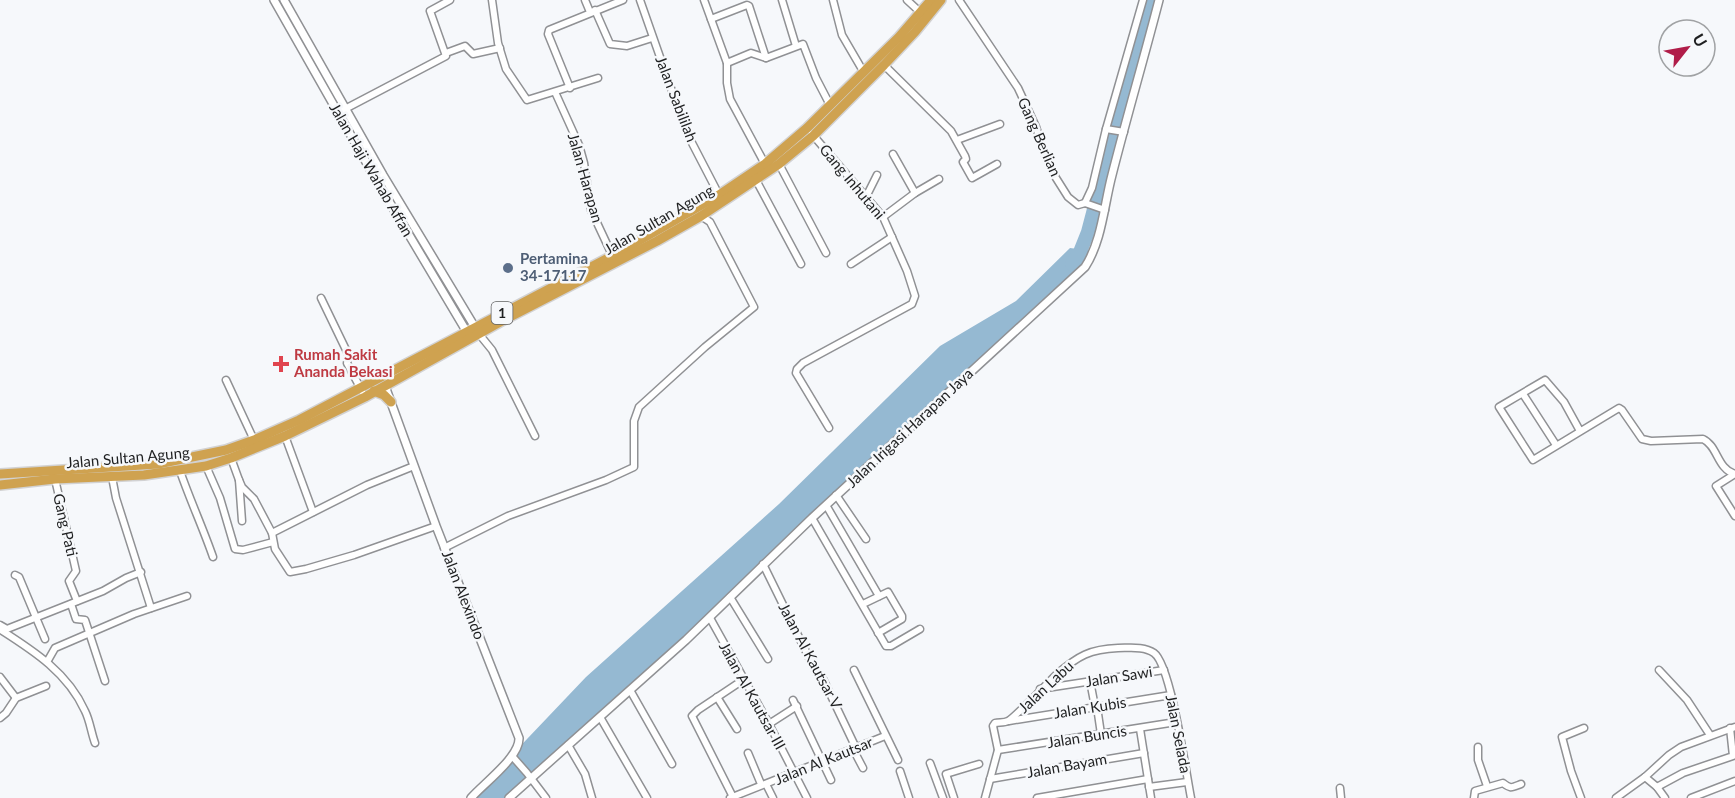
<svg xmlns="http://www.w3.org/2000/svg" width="1735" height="798" font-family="Lato,sans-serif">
<rect width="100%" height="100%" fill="#f6f8fb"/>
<polygon fill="#95b9d2" points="1070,248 1093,251 1087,264 710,618 509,798 471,798 586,677 779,504 940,346 1016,301"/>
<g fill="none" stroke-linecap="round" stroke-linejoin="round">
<polyline stroke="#95b9d2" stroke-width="14" points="1072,264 1080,252 1088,232 1149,0"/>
<g stroke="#909194" stroke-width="9">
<g id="minor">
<polyline points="492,0 498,43 506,69 527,100 598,78"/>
<polyline points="585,0 590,12"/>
<polyline points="640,0 680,114 691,141 719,195"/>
<polyline points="704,0 727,63 727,83 730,99 765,164"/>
<polyline points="782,0 796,46"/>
<polyline points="833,0 842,35 863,71"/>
<polyline points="907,0 920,12"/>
<polyline points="959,0 1018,88 1036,127 1045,155 1056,178 1068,197 1078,205 1085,203"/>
<polyline points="595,10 610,44 627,46 652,38"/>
<polyline points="711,19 747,5 749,6 766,58"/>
<polyline points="446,53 465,46 473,54 500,48"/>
<polyline points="727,63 751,53 766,58 803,44 816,78 830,105"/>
<polyline points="884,65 951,131 965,156 966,159 963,162 972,178 997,164"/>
<polyline points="570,88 548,34 549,30 623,0"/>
<polyline points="555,92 579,145 584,163 591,210 613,257"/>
<polyline points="343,110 446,56 430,11 450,0"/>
<polyline points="1106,129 1124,132"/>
<polyline points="812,134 883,217 907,271 915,296 912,304 803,363 797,369 796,373 829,428"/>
<polyline points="957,140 1000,124"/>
<polyline points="893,154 915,193"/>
<polyline points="779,164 826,253"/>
<polyline points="756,180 801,264"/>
<polyline points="866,197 877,175"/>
<polyline points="1085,203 1092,188 1106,129 1143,0"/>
<polyline points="1085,203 1105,210"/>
<polyline points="883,217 915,193 939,179"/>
<polyline points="851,264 892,237"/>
<polyline points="321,298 349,356 347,363 362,391"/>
<polyline points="479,334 492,350 535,436"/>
<polyline points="226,380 254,440"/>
<polyline points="1523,394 1556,445"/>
<path d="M1580,431L1564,402L1545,380L1499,407L1533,460L1619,408L1622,410L1642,439L1651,441L1703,439C1718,446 1717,469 1735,474"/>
<polyline points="285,436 313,512"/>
<polyline points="231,458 239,480 242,521"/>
<polyline points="206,466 220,498 235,549 243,550 273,542"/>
<path d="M180,471C190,500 203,528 213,557"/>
<polyline points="1735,474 1716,486 1735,516"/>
<polyline points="112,477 116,498 151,608"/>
<polyline points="55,479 76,571 69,581 77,601"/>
<polyline points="239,480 242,487 254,499 272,533 275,549 290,572 306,569 354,555 436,526"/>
<polyline points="836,495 866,539"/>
<polyline points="826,505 879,596"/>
<polyline points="812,518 886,646 891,646 920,629"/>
<polyline points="272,533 367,485 414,466"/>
<polyline points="444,548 508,516 606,480 634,467 634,421 639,407 705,347 754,307 710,222 701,216"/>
<polyline points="763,564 817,674 823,679 856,748"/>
<polyline points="15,575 19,577 45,639"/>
<polyline points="730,597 768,659"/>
<polyline points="71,604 76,619 85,620 105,681"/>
<polyline points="863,604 888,592 902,616 902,619 878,633"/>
<polyline points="710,618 769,724 807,798"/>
<polyline points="0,625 7,629 103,591 126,578 141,572"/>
<path d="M1,630C34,651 68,673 85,711C90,721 91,732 95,743"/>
<polyline points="47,662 55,648 134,614 187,596"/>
<polyline points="854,670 898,760"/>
<polyline points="1659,670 1687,700 1710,735"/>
<polyline points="0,677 16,698"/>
<polyline points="1090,681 1095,707"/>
<polyline points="1040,689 1164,670"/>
<polyline points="630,690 672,764"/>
<polyline points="717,697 737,729"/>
<polyline points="793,700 831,780"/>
<polyline points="1097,707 1101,734"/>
<polyline points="600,717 647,798"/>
<polyline points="0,718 6,713 16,698 46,686"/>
<polyline points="1009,721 1171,695"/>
<polyline points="769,724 797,706"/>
<polyline points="1140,729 1151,798"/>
<polyline points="568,745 585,774 592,798"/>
<polyline points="1478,747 1478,760 1487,786"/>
<polyline points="853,749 863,768"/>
<polyline points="998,750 1176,722"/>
<polyline points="748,753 761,784"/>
<polyline points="512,756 527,773 546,798"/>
<polyline points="930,763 943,798"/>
<polyline points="900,771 909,798"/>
<polyline points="1645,777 1657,787 1665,798"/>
<polyline points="990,779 1144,753"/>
<polyline points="766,784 773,798"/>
<polyline points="1149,787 1187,782"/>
<polyline points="1657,787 1683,773 1733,756 1730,728"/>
<polyline points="1340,788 1341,798"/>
<polyline points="733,797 692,716 698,710 743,680"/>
<polyline points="730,798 885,736"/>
<polyline points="954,798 946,774 979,764"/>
<path d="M985,798L998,750L993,726L995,723C999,722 1004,723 1008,721C1013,719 1049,682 1057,674C1078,656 1090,649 1118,648C1130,648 1144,646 1154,653C1171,665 1186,773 1191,798"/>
<polyline points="1037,798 1148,779"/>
<path d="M1474,798L1475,791L1503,783C1511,789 1511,788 1521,784"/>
<polyline points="1581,798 1571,771 1562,737 1584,728"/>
<polyline points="1616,798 1645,777 1669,755 1681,747 1735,727"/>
<polyline points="1691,798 1735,781"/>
</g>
</g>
<g stroke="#909194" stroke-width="10">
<g id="tertiary">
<polyline points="274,0 374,176 468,334"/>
<polyline points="284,0 383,175 476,329"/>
<path d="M385,386L436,526L519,738C520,757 483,784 471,798"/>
<path d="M509,798L686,640L812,518L1085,267C1102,241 1104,205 1112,175C1127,116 1144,58 1159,0"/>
</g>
</g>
<g stroke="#d2d2d3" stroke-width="12">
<g id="trunk">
<polyline points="374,391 384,395 391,402"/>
<polyline points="0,474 158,464 226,450 254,440 299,420 612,256 719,195 765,164 807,128 899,37 931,0"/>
<polyline points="0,485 55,479 144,475 206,466 231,458 285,436 365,397 500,322 657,241 701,216 779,164 813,136 884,65 915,32 941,0"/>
</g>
</g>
<use href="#minor" stroke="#fff" stroke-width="6"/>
<use href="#tertiary" stroke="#fff" stroke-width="7"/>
<use href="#trunk" stroke="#cfa250" stroke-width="9"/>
</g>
<circle fill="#5c6f8a" stroke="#f6f8fb" stroke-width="2" cx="508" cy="268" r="6"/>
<path fill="#e0444e" stroke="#f6f8fb" stroke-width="2" d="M278 355h6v6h6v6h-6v6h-6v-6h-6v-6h6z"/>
<g text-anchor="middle" stroke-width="5" stroke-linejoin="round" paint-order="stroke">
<rect fill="#f6f8fb" stroke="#606162" stroke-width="1.5" x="491.5" y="302" width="21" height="22" rx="4.5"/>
<g font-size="14" font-weight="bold" fill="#1f2021">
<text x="502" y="318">1</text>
</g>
<g font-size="15" fill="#1f2021" stroke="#f6f8fb">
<text transform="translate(676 99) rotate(69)" y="5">Jalan Sabililah</text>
<text transform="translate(1039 137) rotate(66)" y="5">Gang Berlian</text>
<text transform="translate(371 170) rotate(60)" y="5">Jalan Haji Wahab Affan</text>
<text transform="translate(585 178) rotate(74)" y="5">Jalan Harapan</text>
<text transform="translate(852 182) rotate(50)" y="5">Gang Inhutani</text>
<text transform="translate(659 220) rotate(-30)" y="5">Jalan Sultan Agung</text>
<text transform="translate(910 428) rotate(-43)" y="5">Jalan Irigasi Harapan Jaya</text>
<text transform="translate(128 458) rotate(-5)" y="5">Jalan Sultan Agung</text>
<text transform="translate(65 525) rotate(77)" y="5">Gang Pati</text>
<text transform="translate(463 595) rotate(69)" y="5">Jalan Alexindo</text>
<text transform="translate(810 656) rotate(62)" y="5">Jalan Al Kautsar V</text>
<text transform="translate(1119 677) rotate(-9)" y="5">Jalan Sawi</text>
<text transform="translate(1046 687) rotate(-43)" y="5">Jalan Labu</text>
<text transform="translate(752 696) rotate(61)" y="5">Jalan Al Kautsar III</text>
<text transform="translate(1090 708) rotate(-9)" y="5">Jalan Kubis</text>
<text transform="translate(1178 734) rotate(79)" y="5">Jalan Selada</text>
<text transform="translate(1087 737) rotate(-9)" y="5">Jalan Buncis</text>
<text transform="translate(824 761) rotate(-22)" y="5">Jalan Al Kautsar</text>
<text transform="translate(1067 766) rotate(-10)" y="5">Jalan Bayam</text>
</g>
<g font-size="15" font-weight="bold" fill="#4e5e75" stroke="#f6f8fb" text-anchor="start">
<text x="520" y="264">Pertamina<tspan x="520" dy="17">34-17117</tspan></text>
</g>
<g font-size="15" font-weight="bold" fill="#be3a42" stroke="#f6f8fb" text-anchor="start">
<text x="294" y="360">Rumah Sakit<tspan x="294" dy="17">Ananda Bekasi</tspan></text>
</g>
</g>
<g transform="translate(1687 48) rotate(59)"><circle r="28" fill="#f6f8fb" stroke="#a0a2a4" stroke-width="1.5"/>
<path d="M0-4.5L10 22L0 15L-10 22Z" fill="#b01d49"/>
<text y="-9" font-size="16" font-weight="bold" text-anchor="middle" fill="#1f2021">U</text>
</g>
</svg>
